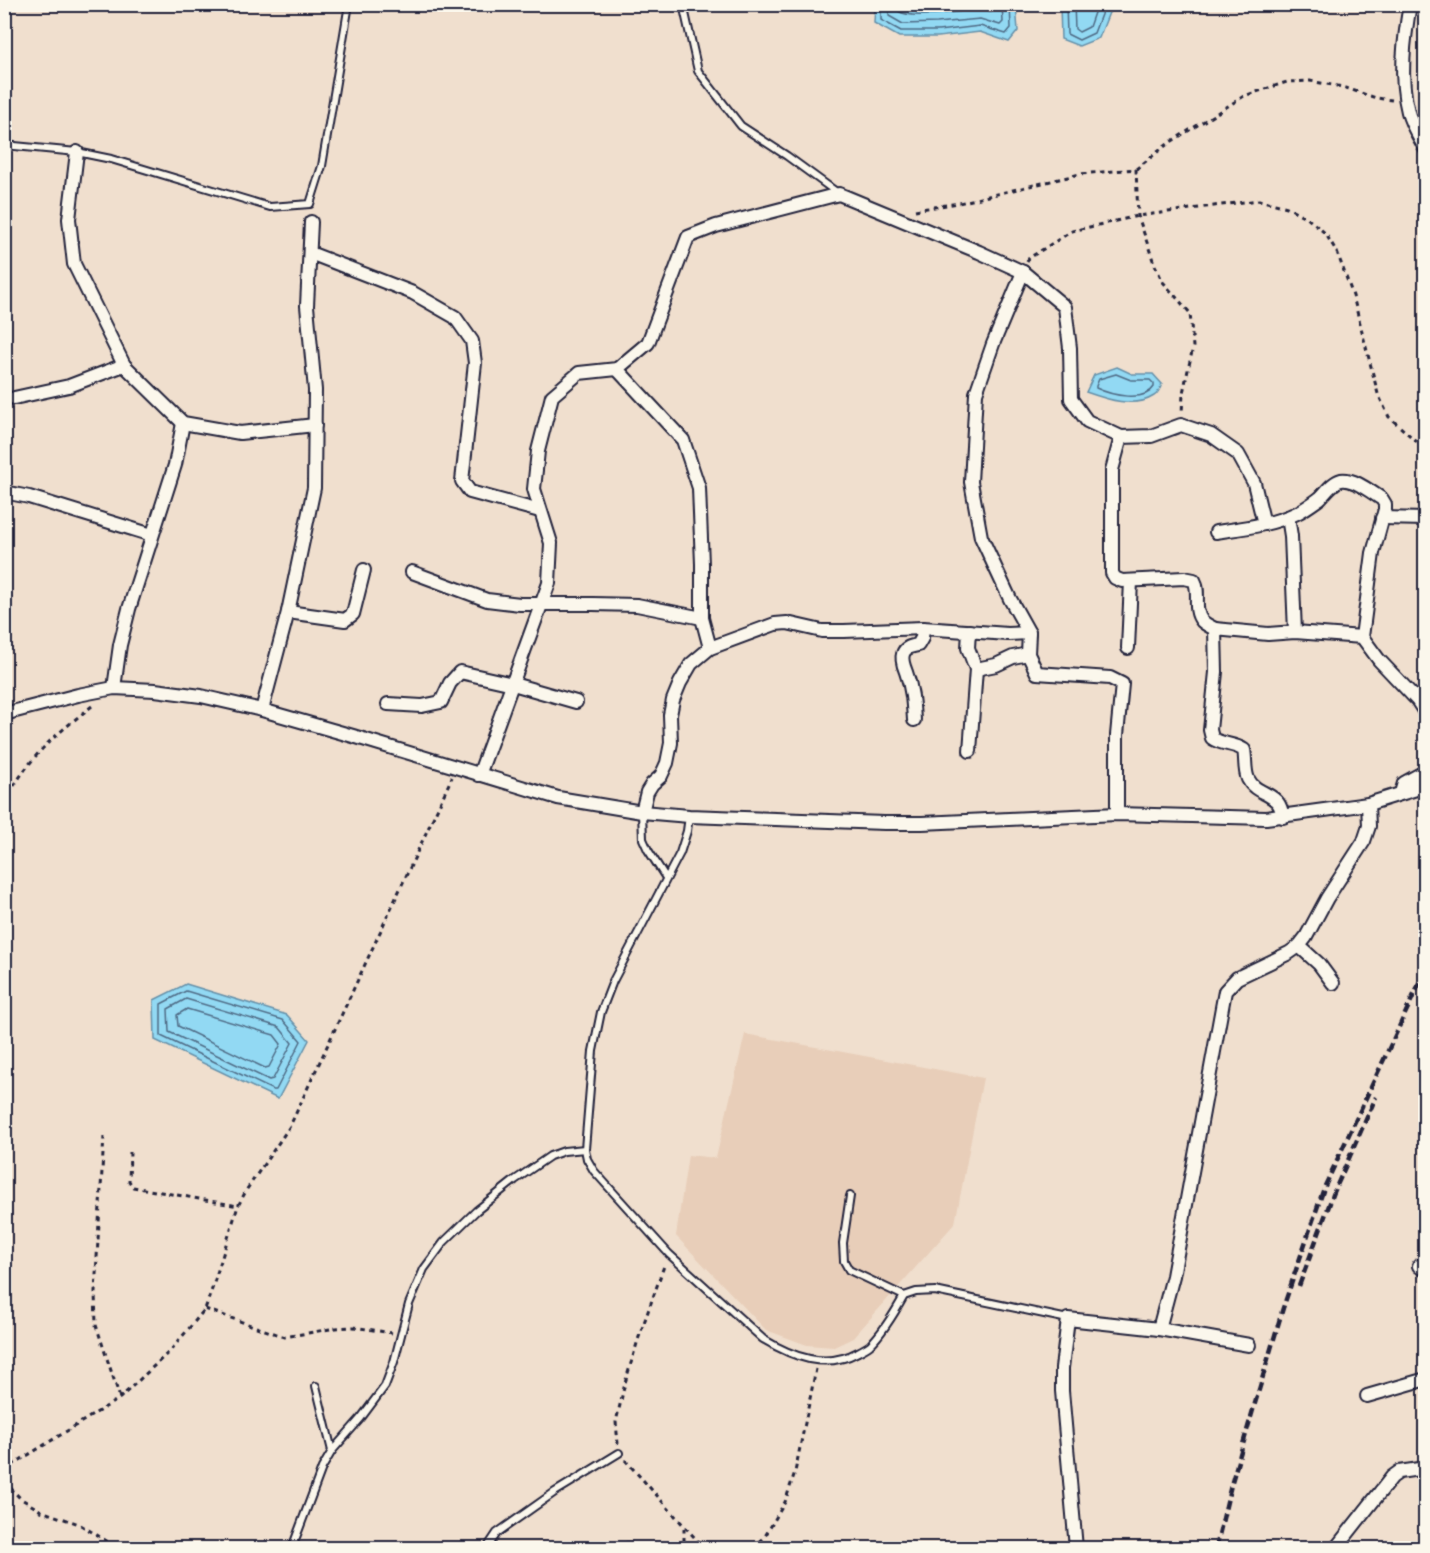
<svg xmlns="http://www.w3.org/2000/svg" width="1430" height="1553" font-family="Pangolin,sans-serif">
<rect width="100%" height="100%" fill="#f0dfce"/>
<filter id="ink" filterUnits="userSpaceOnUse"><feTurbulence type="fractalNoise" baseFrequency=".0167" numOctaves="2"/><feDisplacementMap in="SourceGraphic" scale="12" xChannelSelector="R" yChannelSelector="G"/><feConvolveMatrix kernelMatrix="1 2 1 2 8 2 1 2 1" color-interpolation-filters="sRGB"/></filter>
<g filter="url(#ink)">
<polygon fill="#e8ceb9" points="745,1034 983,1078 955,1223 853,1338 834,1347 807,1345 766,1330 676,1236 688,1155 716,1158"/>
<g fill="#92d9f3" stroke="#6590a9" stroke-width="1.5">
<polygon points="875,5 1016,5 1018,31 1009,42 980,32 938,37 899,37 874,23"/>
<polygon points="1060,5 1112,5 1099,38 1079,46 1061,39"/>
<path d="M1117,367L1132,374H1153L1162,384C1160,389 1158,394 1154,396C1134,409 1106,399 1086,392L1094,375Z"/>
<polygon points="186,984 287,1015 309,1040 278,1099 155,1040 154,1000"/>
</g>
<g fill="none" stroke-linecap="round" stroke-linejoin="round">
<g stroke="#4f6b85" stroke-width="1.5">
<polyline points="881,4 881,20 901,31 938,31 980,26 1006,34 1011,28 1010,4"/>
<polyline points="889,4 889,16 903,24 937,23 980,19 1000,25 1003,22 1002,4"/>
<path d="M898,4V11C919,23 966,5 991,12L993,10V4"/>
<polyline points="1066,4 1067,34 1079,40 1094,33 1105,4"/>
<polyline points="1074,4 1075,29 1079,32 1089,27 1097,4"/>
<path d="M1116,374L1131,380H1150L1154,384V387C1144,403 1111,395 1096,388V386L1099,379Z"/>
<polygon points="186,991 283,1020 301,1041 276,1090 273,1090 161,1036 161,1004"/>
<polygon points="186,999 279,1027 292,1043 273,1079 269,1080 169,1032 168,1009"/>
<polygon points="187,1009 274,1035 281,1044 269,1067 265,1068 178,1026 177,1015"/>
</g>
<g stroke="#22223b" stroke-width="10">
<g id="lane">
<polyline points="683,4 698,71 741,126 787,156 839,194"/>
<polyline points="4,145 77,152 111,159 270,207 310,204 322,166 349,4"/>
<polyline points="642,812 643,839 648,850 666,878"/>
<path d="M689,816L687,831L680,853L613,981L601,1012L593,1051L585,1149L587,1159L594,1171L669,1254L763,1339C793,1357 825,1370 858,1352C862,1350 866,1348 870,1345C884,1331 894,1314 904,1296L916,1292L935,1291L1068,1319"/>
<polyline points="850,1196 843,1243 844,1261 849,1270 904,1296"/>
<polyline points="316,1386 332,1451"/>
<polyline points="292,1548 322,1468 332,1451 361,1418 385,1386 394,1362 409,1304 424,1269 444,1242 476,1211 515,1180 550,1156 564,1151 585,1149"/>
<polyline points="487,1548 497,1533 555,1492 619,1453"/>
<polyline points="628,1548 628,1546"/>
</g>
</g>
<g stroke="#22223b" stroke-width="16">
<g id="street">
<path d="M1410,4C1404,39 1399,77 1408,112C1411,125 1420,138 1426,150"/>
<polyline points="77,152 69,219 74,264 124,365 183,423 240,433 315,425"/>
<polyline points="310,253 413,293 455,317 472,341 475,363 462,481 470,492 540,511"/>
<polyline points="617,369 683,440 699,488 702,564 702,618 710,648"/>
<polyline points="14,398 69,386 124,365"/>
<path d="M1121,437L1112,470V573L1115,578L1122,581L1184,578L1194,580C1201,592 1192,609 1202,621C1205,624 1211,627 1215,629L1216,672L1210,730L1212,738C1221,745 1234,743 1244,750C1246,759 1244,770 1248,779C1255,793 1270,792 1278,803C1281,807 1282,812 1283,817"/>
<polyline points="4,492 29,497 152,535"/>
<polyline points="1288,517 1291,536 1295,632"/>
<polyline points="1382,518 1426,519"/>
<path d="M1216,532C1242,528 1272,525 1297,513C1305,509 1313,503 1320,498C1326,492 1333,482 1341,480C1354,478 1371,492 1382,499L1385,504V509L1373,553L1362,637L1379,660L1417,700L1426,714"/>
<polyline points="412,572 487,600 520,604 593,604 637,605 702,618"/>
<polyline points="288,612 345,620 353,614 364,570"/>
<polyline points="1215,629 1268,634 1295,632 1362,637"/>
<polyline points="969,631 968,648 976,669 970,751"/>
<polyline points="1128,648 1131,581"/>
<polyline points="976,669 996,665 1013,657 1028,654"/>
<polyline points="114,688 120,645 129,609 175,465 183,423"/>
<polyline points="388,704 422,706 441,702 450,683 460,672 513,684 576,702"/>
<polyline points="262,710 288,612 314,488 315,390 307,306 311,222"/>
<polyline points="4,714 78,695 114,688 155,690 201,696 262,710 353,736 558,798 642,812 689,816 884,823 922,823 1117,814 1266,818 1368,804 1426,786"/>
<path d="M914,720C913,703 912,688 906,672C904,667 901,660 903,654C905,647 912,646 918,645L922,638L923,628"/>
<polyline points="479,775 549,583 551,543 534,489 538,451 552,396 579,373 617,369 648,343 688,237 716,226 839,194 979,252 1023,272"/>
<polyline points="1401,793 1404,783 1426,771"/>
<polyline points="642,812 647,792 652,784 661,776 667,763 671,743 670,715 673,700 680,683 691,664 710,648 775,624 787,623 822,631 844,631 923,628 1008,634 1029,633"/>
<polyline points="1117,814 1117,735 1122,684 1110,678 1037,673 1028,654 1029,633 1010,599 981,537 971,482 976,393 993,344 1023,272 1065,307 1070,348 1071,399 1087,421 1121,437 1151,436 1181,425 1211,435 1238,454 1254,483 1264,524"/>
<polyline points="1299,946 1319,964 1333,983"/>
<polyline points="1419,1266 1426,1271"/>
<polyline points="1159,1329 1249,1345"/>
<polyline points="1367,1396 1426,1379"/>
<polyline points="1076,1548 1062,1391 1062,1368 1068,1319 1159,1329 1173,1276 1225,991 1237,978 1289,953 1299,946 1306,937 1327,898 1364,841 1369,826 1368,804"/>
<polyline points="1336,1548 1392,1477 1399,1472 1426,1468"/>
</g>
</g>
<g stroke="#22223b" stroke-width="3" stroke-dasharray="4.5 4.5" stroke-linecap="butt">
<polyline points="1136,169 1138,216 1154,263 1163,282 1190,313 1193,347 1183,393 1182,414"/>
<polyline points="915,210 959,203 1080,174 1136,169 1169,143 1244,96 1287,82 1310,81 1343,87 1376,98 1392,100"/>
<polyline points="1027,262 1029,258 1072,231 1138,216 1259,200 1287,207 1307,218 1325,233 1337,252 1353,296 1378,394 1389,417 1426,450"/>
<polyline points="1419,444 1426,438"/>
<path d="M4,801C14,786 23,771 35,757C51,738 72,722 92,706"/>
<polyline points="104,1136 95,1292 96,1325 120,1398"/>
<polyline points="130,1152 129,1181 133,1187 238,1206"/>
<polyline points="205,1309 285,1337 336,1328 354,1327 392,1333"/>
<polyline points="618,1444 616,1422 625,1383 638,1340 665,1263"/>
<polyline points="625,1460 704,1548"/>
<polyline points="4,1470 120,1398 171,1350 205,1309 213,1286 238,1206 247,1189 290,1126 452,777"/>
<polyline points="4,1481 20,1498 41,1511 79,1524 118,1548"/>
<polyline points="684,1528 684,1548"/>
<polyline points="753,1548 764,1538 785,1502 795,1472 816,1369"/>
</g>
<use href="#lane" stroke="#fbf7ec" stroke-width="6"/>
<use href="#street" stroke="#fbf7ec" stroke-width="12"/>
<g stroke="#22223b" stroke-width="4.5" stroke-dasharray="9 4.5" stroke-linecap="butt">
<polyline points="1299,1286 1334,1192 1376,1097"/>
<polyline points="1216,1548 1231,1485 1283,1308 1324,1188 1426,969"/>
</g>
</g>
</g>
<rect width="1430" height="1553" fill="none" stroke="#fbf7ec" stroke-width="24"/>
<rect x="12" y="12" width="1406" height="1529" fill="none" stroke="#22223b" stroke-width="2" filter="url(#ink)"/>
</svg>
